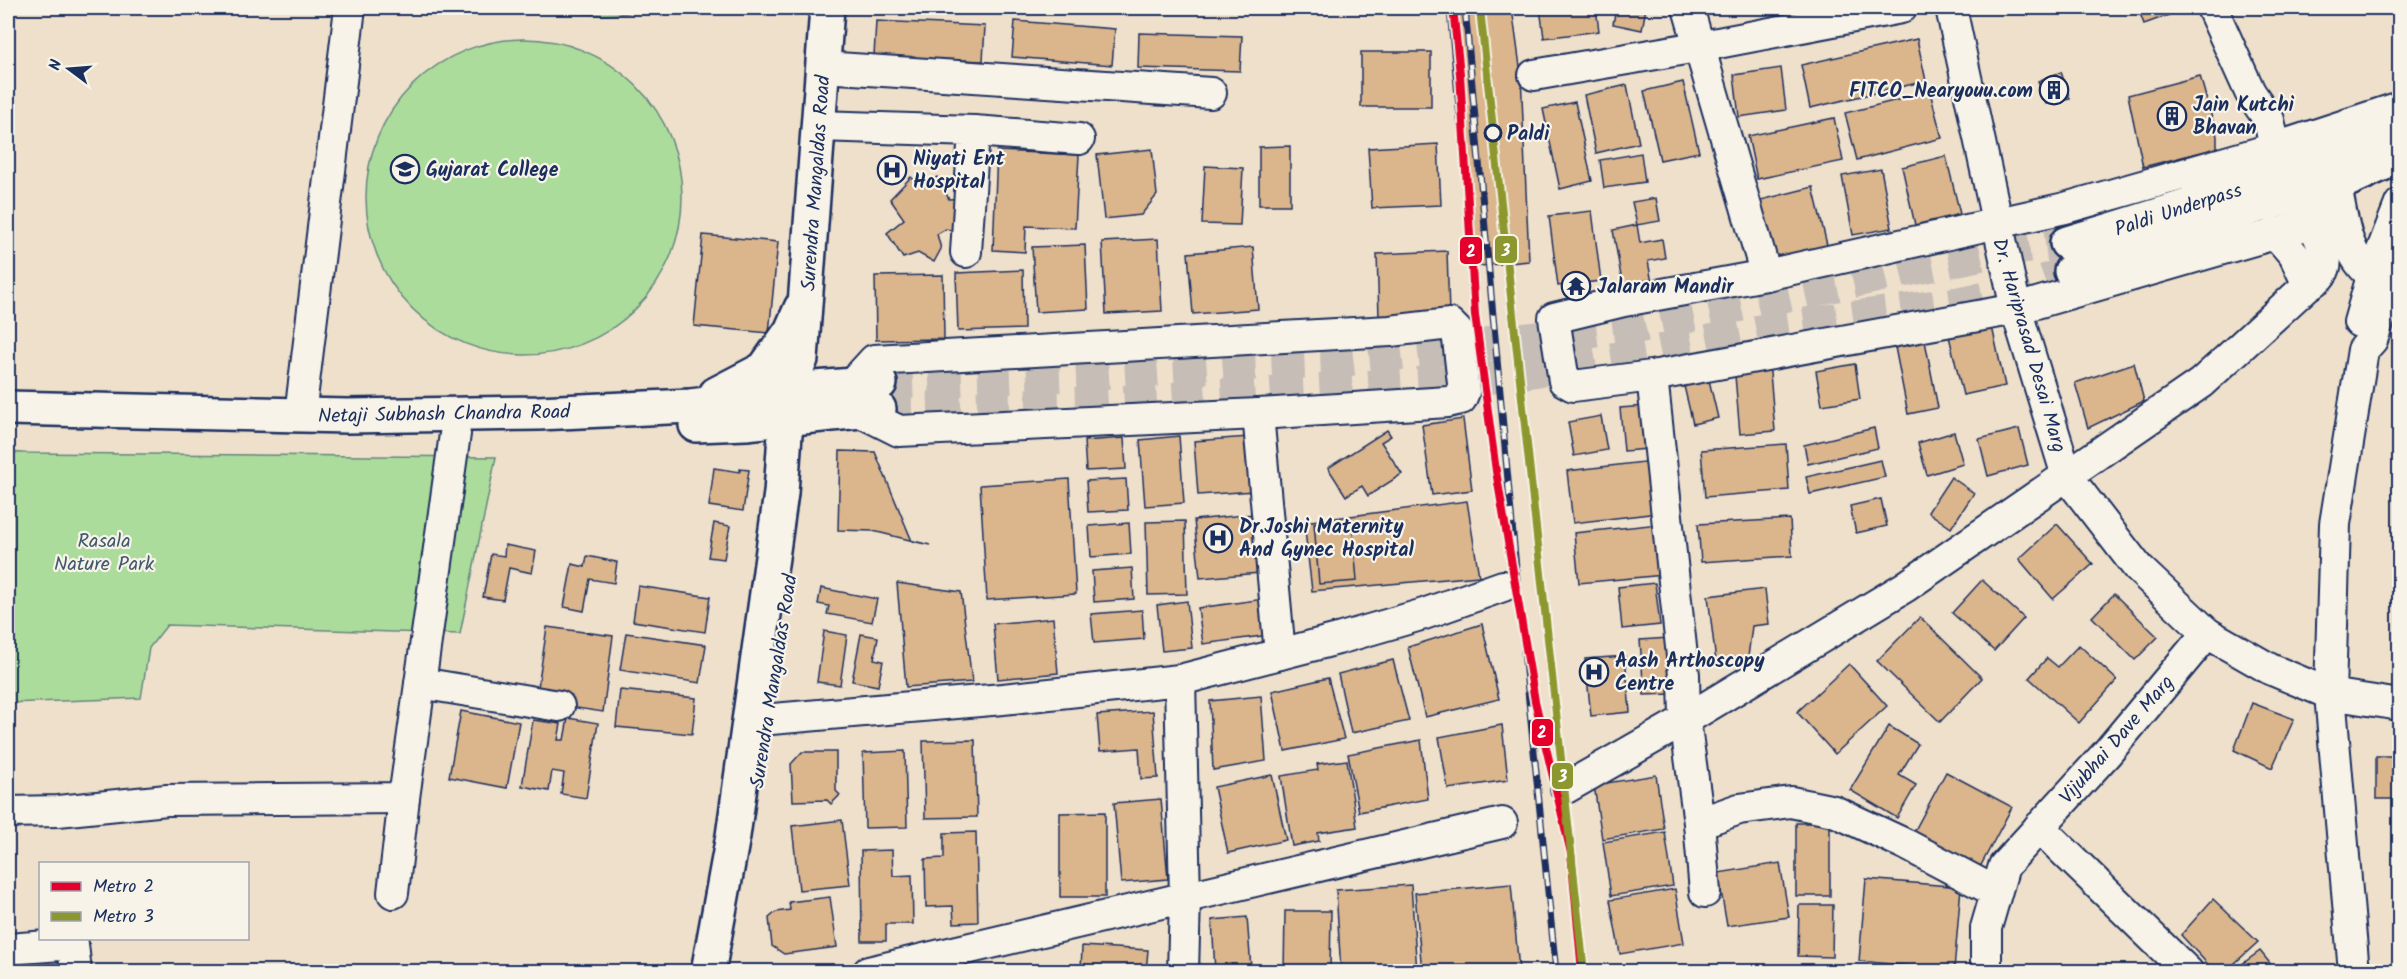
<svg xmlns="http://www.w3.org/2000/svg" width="2407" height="979" font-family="Kalam,sans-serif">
<rect width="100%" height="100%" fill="#efe0cc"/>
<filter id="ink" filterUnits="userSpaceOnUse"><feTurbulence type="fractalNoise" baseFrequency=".0167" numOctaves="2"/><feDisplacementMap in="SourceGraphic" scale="12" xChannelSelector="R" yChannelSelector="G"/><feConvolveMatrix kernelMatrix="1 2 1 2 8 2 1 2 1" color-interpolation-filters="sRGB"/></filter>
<g filter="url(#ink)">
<g fill="#acdc9c" stroke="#64867d" stroke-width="1.5">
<path d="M548,8H650C616,18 582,16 548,8Z"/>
<circle cx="524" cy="197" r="158"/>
<polygon points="8,452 23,453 496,457 460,634 167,625 149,648 141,698 8,703"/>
</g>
<g fill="#dbb58c" stroke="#1b2f5e" stroke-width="1.5">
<polygon points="1447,8 1512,8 1521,74 1529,261 1471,267"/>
<polygon points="1540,8 1596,8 1599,31 1544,38"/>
<polygon points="1616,8 1646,8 1642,30 1613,24"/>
<polygon points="1704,8 1734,8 1705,15"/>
<polygon points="2138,8 2188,8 2144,24"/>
<polygon points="876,21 985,26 983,61 874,56"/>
<polygon points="1015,21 1115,29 1112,65 1012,57"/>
<polygon points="1139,33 1242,36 1240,71 1138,68"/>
<polygon points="1917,39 1926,81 1810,108 1801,65"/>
<rect x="1361" y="52" width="70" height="55"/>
<polygon points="1781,68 1786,110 1739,117 1734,75"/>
<polygon points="2061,72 2070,99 2046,104 2038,81"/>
<polygon points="2200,76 2217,136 2217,148 2143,167 2128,95"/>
<polygon points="1683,82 1699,152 1660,160 1644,91"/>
<polygon points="1627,85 1639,143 1596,153 1584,95"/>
<polygon points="1930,92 1942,138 1857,160 1845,113"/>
<polygon points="1575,102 1592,181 1560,189 1543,109"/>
<polygon points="1834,118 1843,161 1757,179 1748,136"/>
<polygon points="1438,144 1441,205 1372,208 1368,148"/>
<polygon points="1290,146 1290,205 1259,205 1259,147"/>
<polygon points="1152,149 1157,195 1141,215 1104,219 1097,155"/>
<polygon points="997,151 1079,155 1075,228 1026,226 1025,252 993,250"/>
<polygon points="1641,153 1645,182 1604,188 1600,160"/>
<polygon points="1946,156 1960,214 1915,225 1902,167"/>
<polygon points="1205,166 1243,168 1240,225 1202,224"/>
<polygon points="1881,169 1892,228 1853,235 1842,176"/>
<polygon points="911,177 922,187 937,177 949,199 961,198 960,232 946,229 937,234 941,249 934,262 918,253 903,258 887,233 904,219 890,199"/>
<polygon points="1813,187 1828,249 1773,264 1757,201"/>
<polygon points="1656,198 1660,221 1637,225 1632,202"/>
<polygon points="1592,211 1601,281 1558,286 1549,216"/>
<polygon points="1637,225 1640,243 1662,239 1665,258 1648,261 1652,283 1623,288 1613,230"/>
<polygon points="703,235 778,242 769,333 694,326"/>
<polygon points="1158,239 1162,311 1106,314 1102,242"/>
<polygon points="1085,245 1088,309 1036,312 1032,247"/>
<polygon points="1253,247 1258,309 1193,314 1188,253"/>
<polygon points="1447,251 1449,314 1379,317 1377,254"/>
<polygon points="1023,270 1024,329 958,331 956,273"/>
<polygon points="943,275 944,339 876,340 875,276"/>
<polygon points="1991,322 2005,386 1963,395 1948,332"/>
<polygon points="1925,341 1938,408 1908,414 1895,347"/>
<polygon points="1769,361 1775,431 1740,434 1734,364"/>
<polygon points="2134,363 2144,401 2088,428 2075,383"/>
<polygon points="1855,364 1860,399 1822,405 1816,371"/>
<polygon points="1709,380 1718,418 1693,424 1684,386"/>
<polygon points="1645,406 1648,449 1624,451 1620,408"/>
<polygon points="1601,416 1607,450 1574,456 1568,422"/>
<polygon points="1463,419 1472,490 1432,495 1422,425"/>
<polygon points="1874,428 1878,448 1808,464 1804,445"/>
<polygon points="2019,429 2028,465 1988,476 1979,439"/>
<polygon points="1387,430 1391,436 1381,442 1402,474 1368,496 1362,486 1346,496 1328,468"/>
<polygon points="1954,432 1963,464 1927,475 1918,443"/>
<polygon points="1179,436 1184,503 1145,506 1140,440"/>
<polygon points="1249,437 1254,491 1198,495 1194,441"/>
<polygon points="1124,438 1126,469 1086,471 1084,441"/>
<polygon points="1786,444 1789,490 1705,497 1701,450"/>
<polygon points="840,451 875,452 912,541 930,545 873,531 838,530"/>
<polygon points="1881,460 1885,477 1810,494 1806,477"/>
<polygon points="1652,461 1658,513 1573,523 1567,471"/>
<polygon points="714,468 740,472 740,469 749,470 743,511 709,506"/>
<polygon points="1951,477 1974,493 1951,528 1928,512"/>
<polygon points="1069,479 1076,594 987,600 980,485"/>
<polygon points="1126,479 1128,510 1088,512 1086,481"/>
<polygon points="1881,499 1887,526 1856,533 1850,506"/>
<polygon points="1467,501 1479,576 1312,591 1304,522"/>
<polygon points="1254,514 1260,573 1200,578 1194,520"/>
<polygon points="1790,519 1792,556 1701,562 1698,524"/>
<polygon points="1352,520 1357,581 1319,584 1314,523"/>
<polygon points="1185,521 1187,594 1148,595 1146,522"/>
<polygon points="714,523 730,526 724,559 708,557"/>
<polygon points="1129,523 1131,554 1091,557 1089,526"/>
<polygon points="1659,524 1664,575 1579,583 1574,533"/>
<polygon points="2057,524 2093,564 2053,599 2019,559"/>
<polygon points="505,545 536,551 532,573 509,568 503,600 483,597 491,554 504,556"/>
<polygon points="587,556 617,562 614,583 590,579 584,611 564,607 572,564 585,567"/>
<polygon points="1132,568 1134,599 1094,602 1092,571"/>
<polygon points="1982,580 2024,618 1994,651 1952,613"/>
<polygon points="897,583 961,592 972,682 906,687"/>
<polygon points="1655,583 1660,625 1622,629 1618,587"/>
<polygon points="638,586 710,597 705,632 633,621"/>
<polygon points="821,588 877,599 872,622 827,614 829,606 818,604"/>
<polygon points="1765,589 1769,624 1752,626 1748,657 1716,662 1708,596"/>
<polygon points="2114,594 2158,637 2135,660 2092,617"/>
<polygon points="1264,599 1269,635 1203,644 1198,608"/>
<polygon points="1187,601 1192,648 1162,651 1157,605"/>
<polygon points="1142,610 1144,639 1094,643 1091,614"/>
<polygon points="1920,617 1982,678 1940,722 1877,661"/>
<polygon points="1053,618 1058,673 998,679 993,624"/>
<polygon points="1482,624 1499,699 1425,717 1408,647"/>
<polygon points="547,627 613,636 603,712 570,707 572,699 537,694"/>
<polygon points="824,631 847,635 840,685 817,682"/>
<polygon points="626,633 706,645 700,683 620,670"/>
<polygon points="861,634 878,637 874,659 883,661 878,686 852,681"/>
<polygon points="1669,638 1673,694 1644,695 1640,640"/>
<polygon points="2079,645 2117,680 2079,723 2029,678 2047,658 2058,667"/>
<polygon points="1625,656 1630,712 1591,716 1585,659"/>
<polygon points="1393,660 1409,721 1351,733 1338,674"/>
<polygon points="1849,664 1887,706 1835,754 1797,712"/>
<polygon points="1328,678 1344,739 1285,751 1272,691"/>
<polygon points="620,690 696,698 692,734 616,727"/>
<polygon points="1261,696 1266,761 1213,770 1210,701"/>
<polygon points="2252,703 2294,719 2272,768 2234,750"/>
<polygon points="461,711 519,722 507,788 449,777"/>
<polygon points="1153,711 1158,778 1141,779 1139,748 1100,751 1097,715"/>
<polygon points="568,718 598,723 586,798 561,794 564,773 552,771 549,791 522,786 533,720 561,724 558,740 564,740"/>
<polygon points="1502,725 1508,780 1448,789 1439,737"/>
<polygon points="1889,726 1918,744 1899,775 1916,785 1897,818 1850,790"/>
<polygon points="975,740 977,817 925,818 923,741"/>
<polygon points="1421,740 1428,799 1359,812 1348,754"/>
<polygon points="905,751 907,827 865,828 863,753"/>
<polygon points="802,752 836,752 836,791 840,795 831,804 827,800 793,801 791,764"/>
<rect x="2376" y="756" width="24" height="43"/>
<polygon points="1347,760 1357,827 1318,833 1319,841 1292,846 1281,776 1318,770 1317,764"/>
<polygon points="1946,772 2012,807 1980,867 1914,832"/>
<polygon points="1272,775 1286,840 1228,853 1214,787"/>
<polygon points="1656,775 1664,829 1602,839 1594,785"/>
<polygon points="1161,799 1168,879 1121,883 1114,803"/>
<polygon points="1105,812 1105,897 1060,897 1060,813"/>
<polygon points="842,820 850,885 799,890 792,826"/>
<rect x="1796" y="823" width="34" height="73"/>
<polygon points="976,832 978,922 954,923 953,906 926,907 925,859 944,858 944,833"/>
<polygon points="1665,832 1673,886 1611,896 1603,842"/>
<polygon points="892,850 893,876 912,875 913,924 886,924 886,941 862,941 861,851"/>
<polygon points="1780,863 1789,917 1727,926 1718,873"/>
<polygon points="1866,879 1961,887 1954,970 1859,961"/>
<polygon points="1511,884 1519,970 1422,972 1415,893"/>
<polygon points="1411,885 1417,972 1341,972 1336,890"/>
<polygon points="1675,889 1684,943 1620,954 1610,900"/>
<polygon points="830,897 837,947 784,954 772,946 769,918 776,912 790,910 789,902"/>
<polygon points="2213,899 2258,942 2225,972 2215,972 2181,935"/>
<polygon points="1799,905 1833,905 1832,957 1798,956"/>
<polygon points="1285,911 1331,911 1330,972 1284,972"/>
<polygon points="1247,917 1251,968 1215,971 1212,920"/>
<polygon points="1082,946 1148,950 1146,972 1081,972"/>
<polygon points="2260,951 2277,972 2241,972 2238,967"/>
<polygon points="63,952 65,972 8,972 8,958"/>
<polygon points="1034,965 1069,966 1069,972 1034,972"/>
</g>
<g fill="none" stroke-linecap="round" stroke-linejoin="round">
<g stroke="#c5bdb6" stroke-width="33" stroke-dasharray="33 16" stroke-linecap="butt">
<polyline points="880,383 1098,374 1247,364 1336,361 1642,326 2002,250 2067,243"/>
<polyline points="879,409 1097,403 1473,380 1645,354 1775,328 1959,303 2007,294 2071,271"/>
</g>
<g stroke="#1b2f5e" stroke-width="34">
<g id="minor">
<polyline points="1688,8 1766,275"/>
<polyline points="1951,8 2016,309 2067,476 2138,568 2207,633"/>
<polyline points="2212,8 2250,92 2269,120 2275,148"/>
<polyline points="823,67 1211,93"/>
<polyline points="1534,75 1697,47 1901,8"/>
<polyline points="818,126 974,131 966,252"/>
<polyline points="974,131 1079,139"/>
<path d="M2336,185C2342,213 2345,256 2371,274C2376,278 2383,279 2388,281"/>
<path d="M2328,186C2325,203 2325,215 2309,224L2016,309L1652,376L1573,386L1564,381L1554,318L1624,301L1766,275L2065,208L2275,148L2400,107"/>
<path d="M2275,233L2294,255L2308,285C2339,269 2322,245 2312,222"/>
<polyline points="2359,322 2372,276 2400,204"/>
<polyline points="852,384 874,360 1390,331 1450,324 1457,331 1464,392 1461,399 1448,402 1258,414 899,431 859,411"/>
<polyline points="1258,414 1280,654"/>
<polyline points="300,415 350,8"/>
<polyline points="1180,680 1185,898 1183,972"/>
<polyline points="420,683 559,706"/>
<polyline points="749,721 1003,699 1180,680 1338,639 1424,614 1503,586"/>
<polyline points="1566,788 1685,720 1684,675 1652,376"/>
<polyline points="8,812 58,811 167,800 404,798 455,434"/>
<polyline points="1699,823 1705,892"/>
<polyline points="2039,827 2188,972"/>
<polyline points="1996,892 1907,845 1834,811 1791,802 1739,809 1699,823 1685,720 1905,587 2201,383 2308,285"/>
<polyline points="393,893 404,798"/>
<polyline points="8,949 73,944 76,972"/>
<polyline points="868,972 1502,823"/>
<polyline points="1986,972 1986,928 2004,866 2107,753 2207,633 2270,669 2330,694 2400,705"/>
<polyline points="2354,972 2330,694 2335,524 2363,350 2372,340 2400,261"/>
</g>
</g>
<g stroke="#1b2f5e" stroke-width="38">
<g id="major">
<path d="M2067,243C2126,226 2185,207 2243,188C2296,171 2349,155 2400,132"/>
<polyline points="2071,271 2258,206 2336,185 2400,156"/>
<polyline points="716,394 764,369 791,331 801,308"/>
<polyline points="8,408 347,416 538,413 690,406 749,399 788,390 880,383"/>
<polyline points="696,425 746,423 879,409"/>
<polyline points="708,972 733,836 781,493 788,390 801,359 827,8"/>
</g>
</g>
<use href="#minor" stroke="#f7f3e8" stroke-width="30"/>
<use href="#major" stroke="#f7f3e8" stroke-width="33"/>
<g stroke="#1b2f5e" stroke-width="7">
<polyline id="rail" points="1465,8 1519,601 1556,972"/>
</g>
<use href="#rail" stroke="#f7f3e8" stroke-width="4.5" stroke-dasharray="14" stroke-linecap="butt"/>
<g stroke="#f7f3e8" stroke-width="12">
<polyline id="metro-1" points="1453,8 1460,74 1475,315 1496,471 1535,701 1571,853 1582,972"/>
</g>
<g stroke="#f7f3e8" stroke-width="12">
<polyline id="metro-2" points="1480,9 1584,972"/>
</g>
<use href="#metro-1" stroke="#e4002b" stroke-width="8"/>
<use href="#metro-2" stroke="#8d972f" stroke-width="8"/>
</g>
</g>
<defs>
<g id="building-ring" transform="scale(1.5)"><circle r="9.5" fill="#f7f3e8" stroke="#1b2f5e" stroke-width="1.5"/><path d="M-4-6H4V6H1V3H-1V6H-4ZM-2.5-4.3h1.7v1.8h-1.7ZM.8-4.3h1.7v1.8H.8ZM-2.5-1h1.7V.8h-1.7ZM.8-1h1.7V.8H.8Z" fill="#1b2f5e"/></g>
<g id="university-ring" transform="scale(1.5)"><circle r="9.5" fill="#f7f3e8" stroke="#1b2f5e" stroke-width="1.5"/><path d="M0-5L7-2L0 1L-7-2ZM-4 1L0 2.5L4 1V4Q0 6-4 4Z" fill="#1b2f5e"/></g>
<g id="hospital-ring" transform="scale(1.5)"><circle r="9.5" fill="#f7f3e8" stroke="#1b2f5e" stroke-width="1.5"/><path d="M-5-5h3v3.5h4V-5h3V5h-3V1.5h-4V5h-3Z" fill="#1b2f5e"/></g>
<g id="temple-ring" transform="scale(1.5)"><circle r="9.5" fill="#f7f3e8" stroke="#1b2f5e" stroke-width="1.5"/><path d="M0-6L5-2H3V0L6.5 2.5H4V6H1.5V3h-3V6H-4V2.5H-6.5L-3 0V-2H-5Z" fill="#1b2f5e"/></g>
</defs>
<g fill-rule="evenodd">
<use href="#building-ring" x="2054" y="90"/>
<use href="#building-ring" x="2172" y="116"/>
<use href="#university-ring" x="405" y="169"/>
<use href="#hospital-ring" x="892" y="170"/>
<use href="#temple-ring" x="1576" y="286"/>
<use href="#hospital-ring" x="1218" y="538"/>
<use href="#hospital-ring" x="1594" y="672"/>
</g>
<circle fill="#f7f3e8" stroke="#1b2f5e" stroke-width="3" cx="1493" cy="133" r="8"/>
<g text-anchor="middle" stroke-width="4.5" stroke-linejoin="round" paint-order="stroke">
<g font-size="20" font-weight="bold" fill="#1b2f5e" stroke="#f7f3e8" text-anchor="start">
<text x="2033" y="97" text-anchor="end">FITCO_Nearyouu.com</text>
<text x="2193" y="111">Jain Kutchi<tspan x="2193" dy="23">Bhavan</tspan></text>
<text x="913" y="165">Niyati Ent<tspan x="913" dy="23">Hospital</tspan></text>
<text x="426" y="176">Gujarat College</text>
<text x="1597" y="293">Jalaram Mandir</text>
<text x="1239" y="533">Dr.Joshi Maternity<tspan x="1239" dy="23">And Gynec Hospital</tspan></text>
<text x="1615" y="667">Aash Arthoscopy<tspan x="1615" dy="23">Centre</tspan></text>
</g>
<g font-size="20" font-weight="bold" fill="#1b2f5e" stroke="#f7f3e8" text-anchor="start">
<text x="1507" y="140">Paldi</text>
</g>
<g font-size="20" fill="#1b2f5e" stroke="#f7f3e8">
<text transform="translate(815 183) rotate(-86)" y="7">Surendra Mangaldas Road</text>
<text transform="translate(2178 209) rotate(-18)" y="7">Paldi Underpass</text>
<text transform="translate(2030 345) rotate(74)" y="7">Dr. Hariprasad Desai Marg</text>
<text transform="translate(444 413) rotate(-1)" y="7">Netaji Subhash Chandra Road</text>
<text transform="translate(773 681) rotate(-81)" y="7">Surendra Mangaldas Road</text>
<text transform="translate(2116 739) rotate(-49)" y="7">Vijubhai Dave Marg</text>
</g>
<g font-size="20" fill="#3f5a6e" stroke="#f7f3e8">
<text x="104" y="547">Rasala<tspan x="104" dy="23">Nature Park</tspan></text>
</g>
</g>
<g stroke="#f7f3e8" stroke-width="2">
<rect x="1494" y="235" width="24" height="29" rx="6" fill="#8d972f"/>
<rect x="1459" y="236" width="24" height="29" rx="6" fill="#e4002b"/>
<rect x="1531" y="718" width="23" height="29" rx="6" fill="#e4002b"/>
<rect x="1551" y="762" width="23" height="28" rx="6" fill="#8d972f"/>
</g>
<g font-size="16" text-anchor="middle" font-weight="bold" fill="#fff">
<text x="1506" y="256">3</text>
<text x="1471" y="257">2</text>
<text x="1542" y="738">2</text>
<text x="1563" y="782">3</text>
</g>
<rect width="2407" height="979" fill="none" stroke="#f7f3e8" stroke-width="30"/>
<rect x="15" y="15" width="2377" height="949" fill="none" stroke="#1b2f5e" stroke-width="2" filter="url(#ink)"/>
<rect x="39" y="862" width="210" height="78" fill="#f7f3e8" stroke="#9fa5b1" stroke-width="1.5"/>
<rect x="51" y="882" width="30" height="9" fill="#e4002b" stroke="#9fa5b1" stroke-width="1.5"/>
<text x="93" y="892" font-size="18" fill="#1b2f5e">Metro 2</text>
<rect x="51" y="912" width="30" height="9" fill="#8d972f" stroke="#9fa5b1" stroke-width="1.5"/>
<text x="93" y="922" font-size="18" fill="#1b2f5e">Metro 3</text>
<g transform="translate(69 69) rotate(286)" stroke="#f7f3e8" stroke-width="4.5" paint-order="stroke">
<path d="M0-4.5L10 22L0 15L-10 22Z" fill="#1b2f5e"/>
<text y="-9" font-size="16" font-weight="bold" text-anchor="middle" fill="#1b2f5e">N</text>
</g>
</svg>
